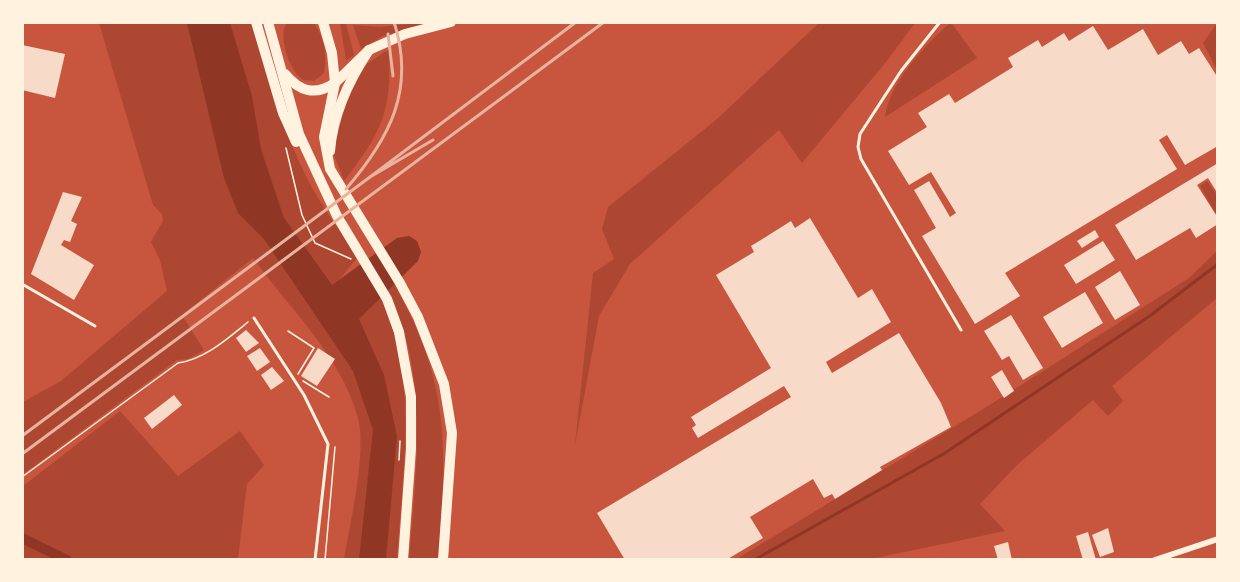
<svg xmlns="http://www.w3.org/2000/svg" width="1240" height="582" font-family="Rubik,sans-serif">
<rect width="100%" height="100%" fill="#c8553d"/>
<g fill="#ae4732">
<polygon points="820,22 915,23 886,62 802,163 779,130 630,264 599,316 575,445 593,273 614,259 602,229 608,207 717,119"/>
<path d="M99,23H253C268,76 282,130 308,180C322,207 341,232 357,258L338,281L361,315L380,297C420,374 402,476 397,559H344C350,522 367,454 358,418C342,357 289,308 253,258L182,315L204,350L188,359L177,360L23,474V402L61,381L167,291L160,260L151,242L163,221L162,214L153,205Z"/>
<path d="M287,23H314C325,39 327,54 324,73L314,81C310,80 307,81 304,80C290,74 277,34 287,23Z"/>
<polygon points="340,23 346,23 354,55 346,60"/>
<polygon points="419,23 430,23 383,36 361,49 353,25 379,27"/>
<polygon points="1217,23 1217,70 1203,43"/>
<path d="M949,24L953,25L977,58L885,117C889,83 924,46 949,24Z"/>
<path d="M389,49C392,112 382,131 344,181L334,155V139L353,85L367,64Z"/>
<polygon points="1207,181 1217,195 1217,216 1200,186"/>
<polygon points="1217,251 1217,298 1112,386 1123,401 1108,416 1093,400 1017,465 980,504 1005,531 871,559 735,560 988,406 1189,278"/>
<path d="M394,284C451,384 447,449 438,559H409C416,468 430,376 388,290Z"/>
<polygon points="120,411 178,476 240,431 264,465 247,484 238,559 23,559 23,486"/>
</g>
<polygon fill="#8f3625" points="187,23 230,23 252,96 261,149 284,218 332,285 397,238 409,236 417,241 421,252 418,261 359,319 384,375 397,436 386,559 359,559 373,430 353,371 264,239 238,213 224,178"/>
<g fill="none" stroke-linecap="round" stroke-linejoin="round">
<polyline stroke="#8f3625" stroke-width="3" points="754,560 945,453 1151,315 1218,264"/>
<polyline stroke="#8f3625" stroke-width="10" points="22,538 67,560"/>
</g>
<g fill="#f7dbc8">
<polygon points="1093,26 1108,50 1143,29 1158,55 1181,41 1189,54 1199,48 1218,78 1218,146 1185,165 1167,135 1159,140 1177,169 1005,273 1020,296 975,324 922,236 936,228 914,190 929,181 950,217 956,213 931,172 909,185 888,151 927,127 918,113 949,94 955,103 1013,67 1008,58 1038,40 1042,47 1064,33 1069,41"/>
<polygon points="22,45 65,54 55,98 22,90"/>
<polygon points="1218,163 1218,194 1208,178 1197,185 1218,218 1218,224 1196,238 1190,228 1136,260 1115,225"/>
<polygon points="63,192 82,197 71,221 77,224 70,242 64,240 61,245 94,265 74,300 31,274"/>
<polygon points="810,218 858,298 872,289 891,322 826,362 832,373 899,333 941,403 951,427 880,467 882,470 835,499 832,494 824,498 813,479 750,517 763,538 726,560 625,560 597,513 791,397 784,386 698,438 692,428 696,425 691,417 771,368 716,275 754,252 751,246 791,221 795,228"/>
<polygon points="1095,230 1099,237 1082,248 1077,241"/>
<polygon points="1103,241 1115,260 1076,284 1064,265"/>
<polygon points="1120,271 1140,305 1115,320 1095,287"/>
<polygon points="1085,292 1103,323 1062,348 1043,317"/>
<polygon points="1011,315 1043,368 1023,380 1009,356 1002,360 984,331"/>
<polygon points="246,330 259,343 246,352 236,338"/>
<polygon points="260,348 270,362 257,371 247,356"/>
<polygon points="318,348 335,359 317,386 301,376"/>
<polygon points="272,367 284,381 271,390 261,375"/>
<polygon points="1002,370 1014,391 1004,398 991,377"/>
<polygon points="174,395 182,405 152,429 144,418"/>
<polygon points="1108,528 1114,552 1100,557 1092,535"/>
<polygon points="1088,532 1096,560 1083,560 1076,536"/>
<polygon points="1008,542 1012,560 998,560 994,546"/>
</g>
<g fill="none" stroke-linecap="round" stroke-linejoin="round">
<g stroke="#fff3e0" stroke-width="1.5">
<polyline points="286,148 302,215 315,243 351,259"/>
<polyline points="288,331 314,348 298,374"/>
<polyline points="303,381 329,397"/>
<polyline points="399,460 400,441"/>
<path d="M22,477L178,363C205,359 227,339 248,322"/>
<polyline points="325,560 335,447"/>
</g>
<g stroke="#fff3e0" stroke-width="3">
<polyline points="940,22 901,71 860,134 858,147 861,159 961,330"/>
<polyline points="22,284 95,326"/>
<polyline points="254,318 304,395 328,444 315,560"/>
</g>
<polyline stroke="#fff3e0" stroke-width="6" points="1155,560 1218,539"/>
<polyline stroke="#fff3e0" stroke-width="10" points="335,83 369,50 405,34 451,22"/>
<g stroke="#fff3e0" stroke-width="10">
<polyline points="256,22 283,113 296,142"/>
<polyline points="268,22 299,134 337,216 387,299 399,332 411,397 411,449 403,560"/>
<polyline points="323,22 332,53 335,83 324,137 330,169 400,283 418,317 444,384 452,433 443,560"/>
<path d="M285,74C300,92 315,96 335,83"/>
<path d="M330,151C333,114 349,80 369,50"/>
</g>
<g stroke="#e9b49f" stroke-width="3">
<polyline points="388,34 393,76"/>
<polyline points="433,140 370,177 576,22"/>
<path d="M346,189C389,139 416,90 394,22"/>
<polyline points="22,436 370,177"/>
<polyline points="22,454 604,22"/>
</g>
</g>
<rect width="1240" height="582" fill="none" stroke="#fff3e0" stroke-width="48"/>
</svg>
